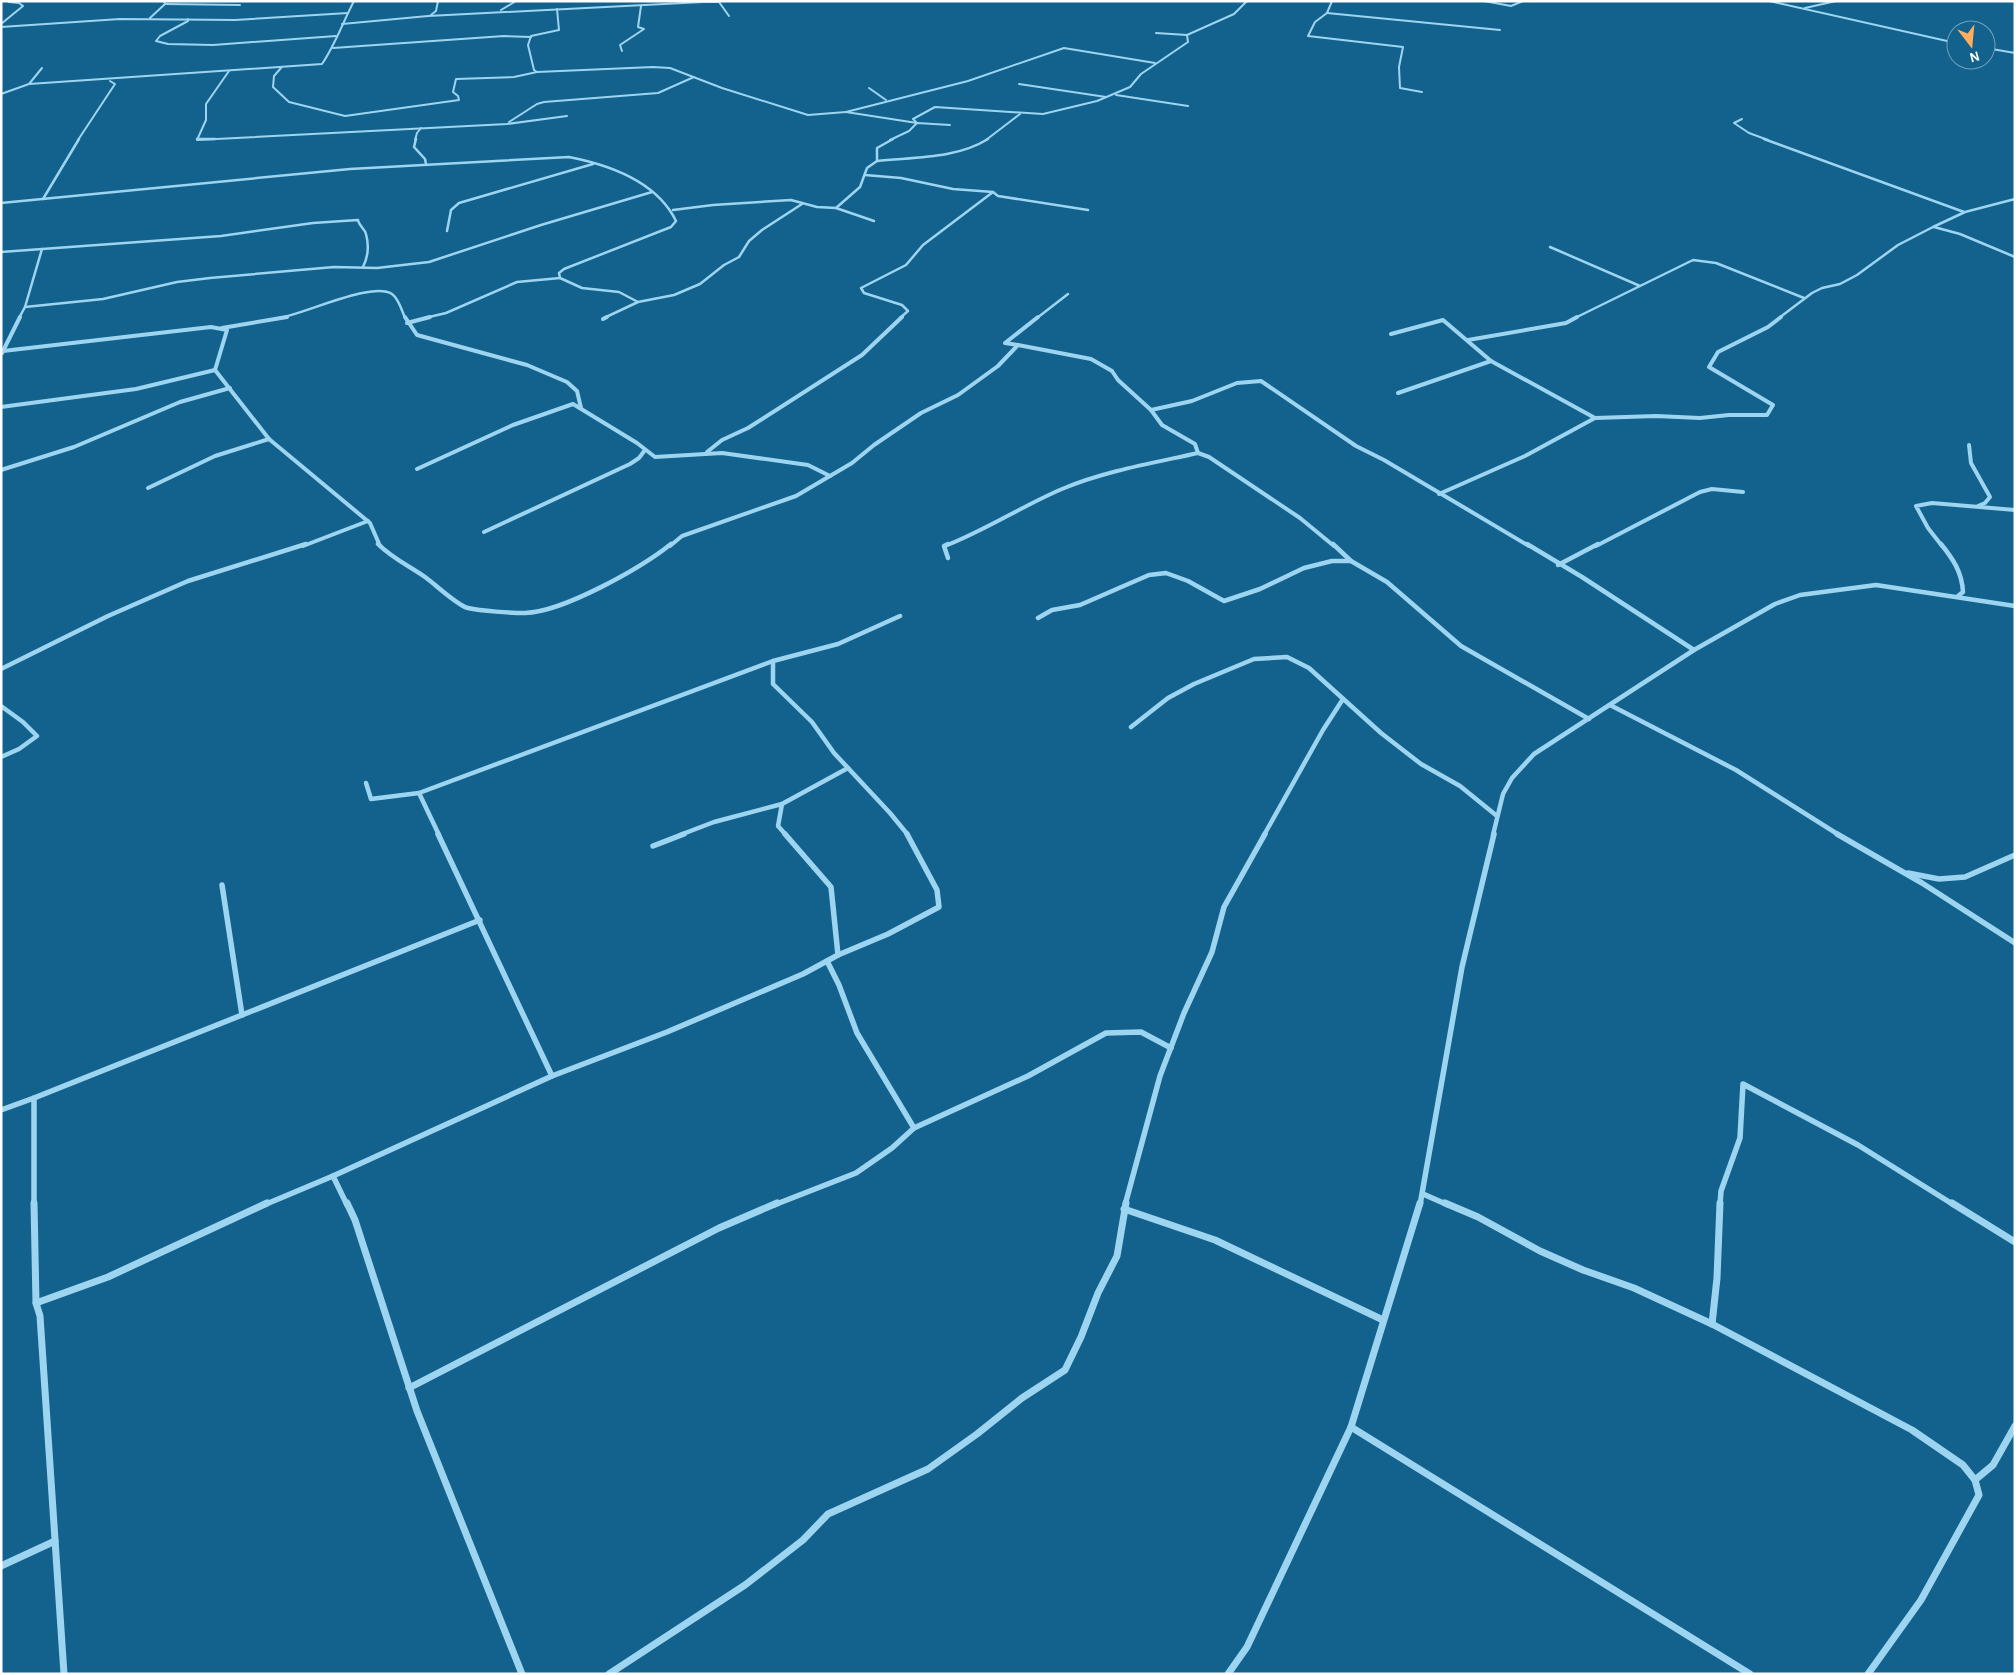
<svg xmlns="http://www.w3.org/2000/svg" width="2016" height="1675" font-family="'Alegreya Sans',sans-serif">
<rect width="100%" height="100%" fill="#13628e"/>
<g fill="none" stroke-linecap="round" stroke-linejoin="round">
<g stroke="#9dd5f1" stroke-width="2">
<polyline points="1332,1 1327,13 1500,30"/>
<polyline points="1484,1 1511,6 1523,1"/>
<polyline points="1769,1 1956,43"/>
<polyline points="165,4 240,5"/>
<polyline points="1805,8 1836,1"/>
<polyline points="501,10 516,1"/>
<polyline points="1327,13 1315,22 1308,36 1403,47 1399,67 1400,88 1422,92"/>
<polyline points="431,15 436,11 438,1"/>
<polyline points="150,18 165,4 164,1"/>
<polyline points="188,19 188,21 160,36 156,41 168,44 213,45 336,36"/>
<polyline points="1,24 23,6 19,3 9,2"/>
<polyline points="342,24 428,16 703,2 719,2 729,16"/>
<polyline points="1,27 120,19 235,20 348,13"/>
<polyline points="1156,33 1187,35"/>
<polyline points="333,48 504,36 531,37"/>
<polyline points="1986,48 2015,53"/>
<polyline points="622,51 620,45 644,29 638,27 641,6"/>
<polyline points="1155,63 1064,48 968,81 846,112 917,123 913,119 935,107 1043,114 1097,101 1130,87 1141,74 1188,42 1187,35 1234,14 1247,1"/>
<polyline points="281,68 274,76 273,87 289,102 345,116 459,100 458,96 453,92 456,79 514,77 537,72 653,67 670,68 722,88 808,115 846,112"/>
<polyline points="229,71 206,104 206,120 197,140 507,124 567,116"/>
<polyline points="537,72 534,70 528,45 531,36 559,30 557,9"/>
<polyline points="29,84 42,68"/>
<polyline points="1019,84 1106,97"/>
<polyline points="869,88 886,100"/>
<path d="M1,94L29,84L322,64C335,45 343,22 354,1"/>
<polyline points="1116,95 1188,106"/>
<polyline points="1742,119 1734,123 1749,133 1768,140"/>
<polyline points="509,122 537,104 544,102 658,93 694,77"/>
<polyline points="78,140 115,84 110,81"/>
<polyline points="415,140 417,133 421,128"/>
<polyline points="890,140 909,131 917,123 950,125"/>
<polyline points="986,140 1020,114"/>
</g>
<g stroke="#9dd5f1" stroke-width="2.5">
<polyline points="197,139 215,139"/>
<polyline points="416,139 414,147 425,159 426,164"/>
<polyline points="1764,139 1964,212"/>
<path d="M877,161C914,157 956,159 988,139"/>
<polyline points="865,175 901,178 953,189 993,192 998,196 1088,210"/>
<polyline points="43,199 79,139"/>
<path d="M1,203L350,169L569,157C610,165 657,182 676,221L671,227L564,269L559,273L560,278L582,288L619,292L638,302L604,318"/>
<polyline points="836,208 874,221"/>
<polyline points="673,210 713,205 791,200 817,207 836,208 860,187 867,168 877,161 877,148 893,139"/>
<polyline points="1934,227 1960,234 2015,257"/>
<polyline points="447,231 451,210 459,203 593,164"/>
<polyline points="1550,247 1640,286 1693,260 1716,263 1804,298"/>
<path d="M1,252L221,236L313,223L358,220C359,226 365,229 366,234C369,245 368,257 363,267"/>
<polyline points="638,302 674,295 700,284 724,265 739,257 749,241 762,230 802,204"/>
<polyline points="25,307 103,299 177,282 210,278 334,267 377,268 429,262 541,225 652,192"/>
<polyline points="19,318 25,307 42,249"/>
<path d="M279,318C305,314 372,281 392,294C399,299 402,311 405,318"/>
<polyline points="425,318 446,313 517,282 560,278"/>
<polyline points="900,318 908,311 902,305 864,293 861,288 906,265 923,245 993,192"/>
<polyline points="1037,318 1068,294"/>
<polyline points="1575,318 1640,286"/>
<polyline points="1779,318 1812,293 1822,288 1840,284 1857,275 1898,245 1933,227 1965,212 2015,199"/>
</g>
<g stroke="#9dd5f1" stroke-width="4">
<polyline points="405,317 417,335 527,365 567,382 577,391 581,408"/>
<polyline points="603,319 607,317"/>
<polyline points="407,323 430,317"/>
<polyline points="222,328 287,317"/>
<polyline points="1391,334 1443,320 1491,361 1595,418"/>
<polyline points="1468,340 1566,323 1577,317"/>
<polyline points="1018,345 1005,343 1038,317"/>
<polyline points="3,351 211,327 227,330 215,370"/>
<polyline points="2,353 20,317"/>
<polyline points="215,370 269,439 370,523 380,546"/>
<polyline points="1398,393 1491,361"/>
<polyline points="1,407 136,389 215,370"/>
<polyline points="1151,410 1192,401 1237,383 1261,381 1356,446 1384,460 1529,546"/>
<polyline points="1969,445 1971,463 1990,497 1985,503 1978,506"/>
<polyline points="707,452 722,440 748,428 862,355 902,317"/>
<polyline points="417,469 513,425 573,404 637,443 655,457 722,453 808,465 830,476"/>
<polyline points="1,470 74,447 180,402 230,388"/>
<polyline points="148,488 215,456 269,439"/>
<polyline points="1439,494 1525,456 1595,418 1656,416 1700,418 1729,415 1767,415 1773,405 1709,367 1718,352 1768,327 1781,317"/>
<polyline points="484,532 630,464 639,458 645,450"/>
<polyline points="303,546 368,521"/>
<polyline points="670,546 682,536 796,496 852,463 874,445 921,413 958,395 998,366 1018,345 1091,359 1112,371 1118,380 1151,410 1162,425 1195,444 1198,453"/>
<path d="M945,546C986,530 1022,506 1062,489C1105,471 1153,463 1198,453L1209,457L1300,518L1334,546"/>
<polyline points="1596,546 1700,492 1712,489 1743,492"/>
<polyline points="1942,546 1928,528 1916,506 1932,503 2015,510"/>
</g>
<g stroke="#9dd5f1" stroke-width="4.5">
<path d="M378,544C392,558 409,566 425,577C435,584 458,606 468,608C481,611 511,613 525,613C563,612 641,568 671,544"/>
<polyline points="1333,544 1351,561"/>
<polyline points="1527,544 1582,577 1694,650"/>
<path d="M1941,544C1953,559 1962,572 1963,592L1958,596"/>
<polyline points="948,558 944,546 948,544"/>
<polyline points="1558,565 1598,544"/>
<polyline points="900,616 838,644 773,661 773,684 812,722 834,753 890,813 908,835"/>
<polyline points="1038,618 1052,610 1080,605 1149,575 1166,573 1188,581 1224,601 1260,589 1304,568 1332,561 1351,561 1387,582 1461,646 1589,719"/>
<polyline points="1,669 108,616 188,581 306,544"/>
<polyline points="1610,705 1736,770 1839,835"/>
<polyline points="1,706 23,722 37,736 19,749 1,757"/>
<polyline points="1131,727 1168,698 1194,684 1254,659 1287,657 1309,668 1381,733 1421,764 1460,786 1497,816"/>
<polyline points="366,783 371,799 419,793"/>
<polyline points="782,804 778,826 786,835"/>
<polyline points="439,835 419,793 773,661"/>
<polyline points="680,835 714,822 782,804 848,768"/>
<polyline points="1264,835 1323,730 1343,699"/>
<polyline points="1493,835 1503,794 1512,778 1534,754 1694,650 1775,604 1800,595 1876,585 2015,606"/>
</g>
<g stroke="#9dd5f1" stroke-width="5.5">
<polyline points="785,834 831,887 838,955"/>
<polyline points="1837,834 1922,883 2015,943"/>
<polyline points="653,846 684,834"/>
<polyline points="1908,873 1939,879 1965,877 2015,855"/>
<polyline points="222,885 242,1015"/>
<polyline points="827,961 839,985 857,1033 914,1128"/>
<polyline points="552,1076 667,1032 803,974 838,955 888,934 939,907 937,890 907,834"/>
<polyline points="34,1098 480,920"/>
<polyline points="1,1110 34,1098 34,1205"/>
<polyline points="1423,1194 1448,1205"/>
<polyline points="264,1205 333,1176"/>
<polyline points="347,1205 333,1176 552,1076 438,834"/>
<polyline points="774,1205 856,1173 892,1148 914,1128 1028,1076 1106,1033 1141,1032 1171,1048"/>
<polyline points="1125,1205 1160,1076 1184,1013 1212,952 1224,907 1265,834"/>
<polyline points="1420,1205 1462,967 1494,834"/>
<polyline points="1720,1205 1721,1191 1740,1138 1743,1084 1858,1145 1954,1205"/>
</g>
<g stroke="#9dd5f1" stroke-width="7">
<polyline points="34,1203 36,1303 40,1316 64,1674"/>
<polyline points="347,1203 355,1220 417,1411 522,1674"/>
<polyline points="1445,1203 1478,1217 1540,1251 1583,1270 1634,1288 1712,1324 1912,1430 1963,1465 1975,1480 1979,1495 1921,1600 1868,1674"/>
<polyline points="1952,1203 2015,1242"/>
<polyline points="1124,1209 1215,1240 1383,1320"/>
<polyline points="36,1303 108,1277 267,1203"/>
<polyline points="1712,1324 1717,1278 1720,1203"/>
<polyline points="409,1388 719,1228 777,1203"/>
<polyline points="1351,1427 1750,1674"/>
<polyline points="1975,1480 1993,1465 2015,1426"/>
<polyline points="1,1566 55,1541"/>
<polyline points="609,1674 745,1585 803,1540 828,1514 928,1469 977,1434 1022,1398 1065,1370 1081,1337 1098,1293 1117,1256 1126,1203"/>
<polyline points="1228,1674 1247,1647 1351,1427 1420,1203"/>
</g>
</g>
<rect width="2016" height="1675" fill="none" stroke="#ffffff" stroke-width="5"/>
<g transform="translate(1971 45) rotate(164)"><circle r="24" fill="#13628e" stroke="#71a1bb"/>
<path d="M0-4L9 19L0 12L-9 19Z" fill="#ffae5d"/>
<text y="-8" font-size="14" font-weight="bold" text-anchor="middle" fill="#ffffff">N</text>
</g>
</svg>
